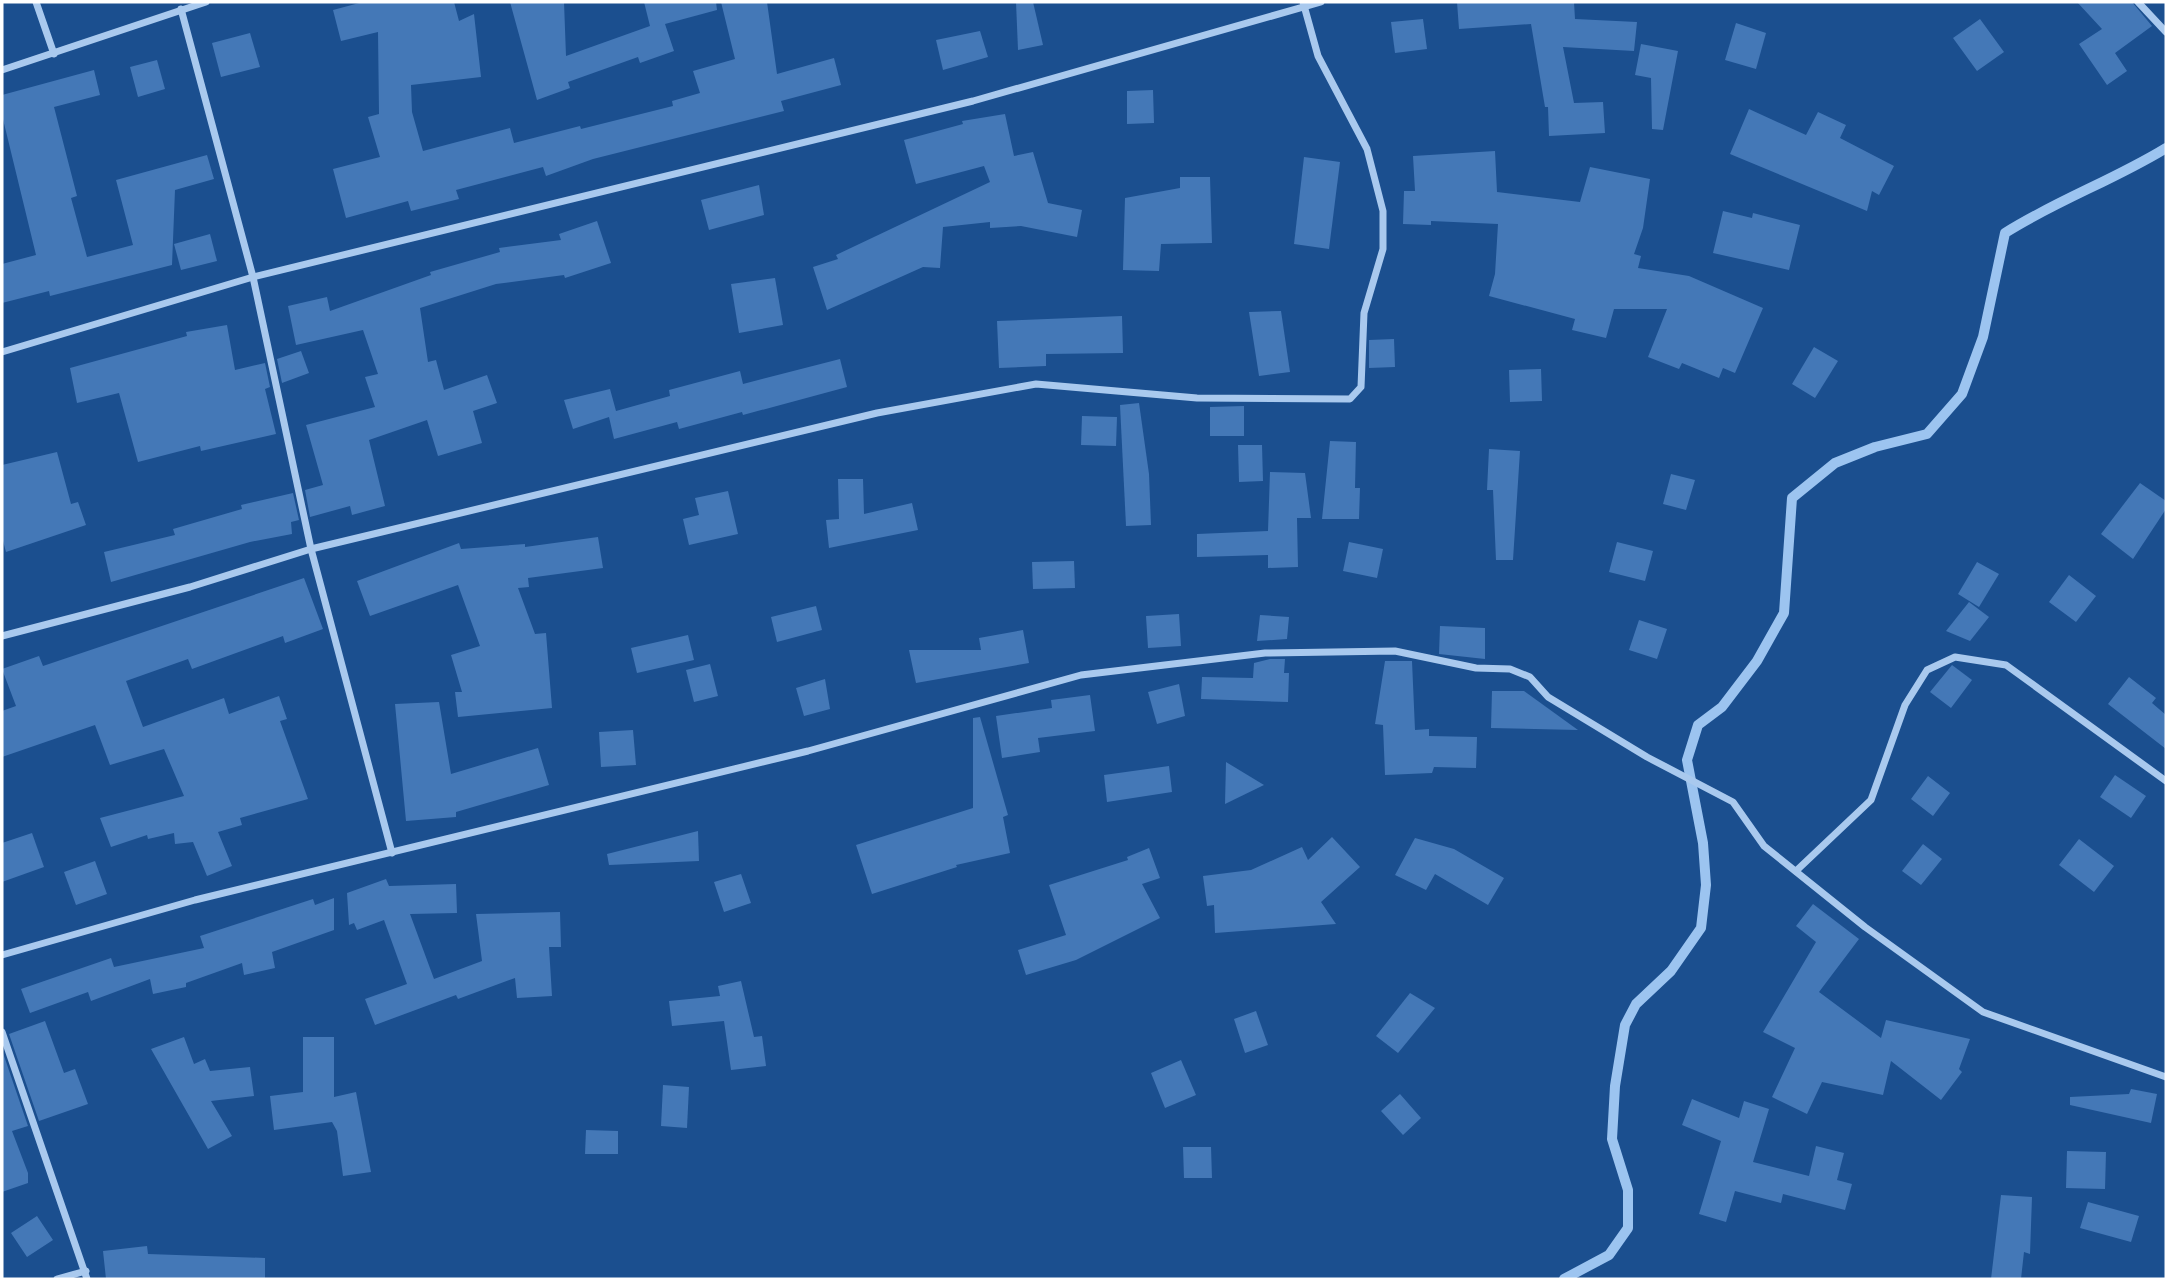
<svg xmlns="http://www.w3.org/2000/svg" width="2168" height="1281" font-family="'DM Sans',sans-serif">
<rect width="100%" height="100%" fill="#1b4f8f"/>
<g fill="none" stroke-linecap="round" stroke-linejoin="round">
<path stroke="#9cc4f0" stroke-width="10" d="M1564,1279L1609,1255L1628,1228V1190L1612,1139L1615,1086L1625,1025L1636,1004L1671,971L1701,928L1706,885L1703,843L1687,760L1698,725L1722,707L1757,661L1784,613L1792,498L1835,463L1875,447L1927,434L1962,394L1983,337L2005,233C2057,200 2114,180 2166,148"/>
</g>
<g fill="#4478b7">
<polygon points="363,2 454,2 459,21 474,14 481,77 411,85 412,112 423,151 510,128 514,143 580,126 581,129 673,106 672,101 700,93 693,71 735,59 721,2 767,2 777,74 834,58 841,85 781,101 784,111 593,159 546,176 543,167 456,190 459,199 411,211 408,201 346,218 333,169 380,157 368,117 379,114 378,32 341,41 333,10"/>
<polygon points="510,2 564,2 566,56 650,26 644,2 716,2 717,10 665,24 674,51 640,63 638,57 568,82 570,88 537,100"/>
<polygon points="1016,2 1033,2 1043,45 1018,50"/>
<polygon points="1457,2 1574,2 1575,19 1637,22 1634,51 1563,47 1574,103 1603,102 1605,133 1549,136 1548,107 1545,107 1531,24 1459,29"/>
<polygon points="2077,2 2132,2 2152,26 2115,53 2127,71 2107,85 2079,44 2102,29"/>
<polygon points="1423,19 1427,49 1395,53 1391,22"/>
<polygon points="1980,19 2004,52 1977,71 1953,38"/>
<polygon points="1736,23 1766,33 1756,69 1725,60"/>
<polygon points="980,31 988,57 943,70 936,40"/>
<polygon points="250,33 260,67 221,77 212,43"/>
<polygon points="1641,44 1678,51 1663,130 1652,129 1651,78 1635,75"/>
<polygon points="157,60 165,89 138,97 130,67"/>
<polygon points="94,70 100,95 54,107 77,196 71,198 87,257 133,245 116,180 207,155 214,179 175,190 172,265 50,296 49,291 2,303 2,264 36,255 2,115 2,95"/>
<polygon points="1153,90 1154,123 1127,124 1127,91"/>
<polygon points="1749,109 1806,135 1818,112 1846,125 1840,138 1894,166 1879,195 1872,191 1867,211 1730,154"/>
<polygon points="1005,114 1014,156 1033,152 1048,203 1082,210 1077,237 1021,226 990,228 990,222 943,227 940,268 923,267 827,310 813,267 838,259 836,255 990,182 984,166 916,184 904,140 963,124 962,121"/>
<polygon points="1495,151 1497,192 1580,202 1590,167 1650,179 1643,228 1634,254 1641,256 1638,268 1689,276 1763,308 1735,373 1723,368 1719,378 1682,363 1679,369 1648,357 1667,309 1614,309 1606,338 1572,330 1575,319 1489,296 1495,274 1498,224 1431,221 1431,225 1403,224 1404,191 1415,191 1413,156"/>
<polygon points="1304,157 1340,162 1329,249 1294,244"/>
<polygon points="1180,177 1210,177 1212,243 1161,244 1159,271 1123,270 1125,198 1180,188"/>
<polygon points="759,185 764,215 709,230 701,200"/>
<polygon points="1723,211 1752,218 1753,213 1800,225 1789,270 1713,253"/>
<polygon points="597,221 611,263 565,278 564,275 496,284 420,308 428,362 436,360 444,390 487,375 497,403 473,411 482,443 438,456 427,420 369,440 385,506 352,515 350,506 310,517 305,490 323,485 306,425 375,407 365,377 378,374 363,330 296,345 288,306 327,297 330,311 431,275 430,272 500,252 499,248 561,240 559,234"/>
<polygon points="210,234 217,261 181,270 174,244"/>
<polygon points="775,278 783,325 739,333 731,284"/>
<polygon points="1281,311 1290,372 1259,376 1249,312"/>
<polygon points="1122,316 1123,353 1046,354 1046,366 999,368 997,321"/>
<polygon points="227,325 235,370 265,363 270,387 265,389 276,434 201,451 200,446 138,462 119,393 77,403 70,368 187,336 186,332"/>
<polygon points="1394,339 1395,367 1369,368 1369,340"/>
<polygon points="1814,347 1838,361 1815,398 1792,384"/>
<polygon points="301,351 309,373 282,383 277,359"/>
<polygon points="840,359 847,387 743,415 742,412 679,429 677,422 614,439 609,417 573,429 564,400 610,389 616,411 670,396 669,390 740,371 743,384"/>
<polygon points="1541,369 1542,401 1510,402 1509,370"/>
<polygon points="1139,403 1149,474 1151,525 1126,526 1120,405"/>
<polygon points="1244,406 1244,436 1210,436 1210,407"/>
<polygon points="1082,416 1117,417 1116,446 1081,445"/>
<polygon points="1330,441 1356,442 1355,488 1360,488 1359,519 1322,519"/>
<polygon points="1238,445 1262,445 1263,481 1239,482"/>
<polygon points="1489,449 1520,451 1513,560 1496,560 1493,490 1487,490"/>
<polygon points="57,452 71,504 78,502 86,525 6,552 2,537 2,465"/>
<polygon points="1270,472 1305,473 1311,518 1297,518 1298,567 1268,568 1268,555 1197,557 1197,534 1268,531"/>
<polygon points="1671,474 1695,480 1686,510 1663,504"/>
<polygon points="838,479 863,479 864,514 912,503 918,530 829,548 826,520 839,519"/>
<polygon points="2140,483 2166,501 2166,509 2133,559 2101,534"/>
<polygon points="728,491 738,534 689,545 683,519 699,515 695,498"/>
<polygon points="293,493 299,520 291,522 292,534 250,542 111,582 104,552 175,535 173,529 242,509 241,505"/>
<polygon points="598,537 603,568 528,578 529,587 518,588 535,634 546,633 552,708 458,717 455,692 462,692 451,655 480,646 458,585 370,616 357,581 459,543 461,549 525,544 525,547"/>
<polygon points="1349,542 1383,549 1377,578 1343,571"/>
<polygon points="1617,542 1653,551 1645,581 1609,572"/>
<polygon points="1074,561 1075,588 1033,589 1032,562"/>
<polygon points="1977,562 1999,574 1979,607 1958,594"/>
<polygon points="2069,575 2096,596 2076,622 2049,602"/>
<polygon points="304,578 323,629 285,643 283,636 192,669 188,659 126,681 143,727 224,698 229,714 279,696 287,719 280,721 308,799 240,818 242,825 218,832 232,866 207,876 193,842 175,844 174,833 148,839 147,835 111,847 100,818 184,796 164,749 110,765 95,725 2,757 2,711 16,706 2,669 39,656 43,666"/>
<polygon points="1969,602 1989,617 1970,641 1946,631"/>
<polygon points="816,606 822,630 777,642 771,617"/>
<polygon points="1179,614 1181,646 1148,648 1146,616"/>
<polygon points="1260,615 1289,617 1287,639 1257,641"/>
<polygon points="1639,620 1667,629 1657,659 1629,650"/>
<polygon points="1440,626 1485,628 1485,659 1439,654"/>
<polygon points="1023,630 1029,663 916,683 909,650 981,650 979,638"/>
<polygon points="688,635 694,660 637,673 631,648"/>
<polygon points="1270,659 1285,659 1284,673 1289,673 1288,702 1201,699 1202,677 1253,678 1254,663"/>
<polygon points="1385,661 1412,661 1415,730 1429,729 1429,736 1477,737 1476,768 1434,767 1432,773 1385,775 1383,725 1375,724"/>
<polygon points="710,664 718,696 694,702 686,670"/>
<polygon points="1952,665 1972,680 1951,708 1930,692"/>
<polygon points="2129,677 2156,698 2152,703 2166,715 2166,749 2108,704"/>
<polygon points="825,679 830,709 804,716 796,688"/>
<polygon points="1179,684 1185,716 1157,724 1148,692"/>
<polygon points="1492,691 1524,691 1578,730 1491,728"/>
<polygon points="1090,695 1095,731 1038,738 1040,752 1002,758 996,716 1052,708 1051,700"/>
<polygon points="439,702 451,774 538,748 549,785 456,812 456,817 406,821 395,704"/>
<polygon points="980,717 1008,815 1003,817 1010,853 956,865 957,867 872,894 856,845 973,808 973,718"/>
<polygon points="633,730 636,765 601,767 599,732"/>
<polygon points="1226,762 1264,785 1225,804"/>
<polygon points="1169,766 1172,792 1107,802 1104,775"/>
<polygon points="2115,775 2146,796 2131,818 2100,797"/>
<polygon points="1928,776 1950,793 1933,816 1911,799"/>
<polygon points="698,831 699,861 609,865 607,854"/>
<polygon points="32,833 44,867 2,882 2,843"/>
<polygon points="1332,837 1360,867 1321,902 1336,924 1215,933 1214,905 1207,906 1203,876 1251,870 1302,847 1308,860"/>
<polygon points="1415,838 1454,849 1504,878 1488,905 1435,874 1426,890 1395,875"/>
<polygon points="2079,839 2114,866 2094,892 2059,865"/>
<polygon points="1923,844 1942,859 1921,885 1902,871"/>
<polygon points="1149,848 1160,878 1142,884 1160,918 1076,960 1026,975 1018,950 1066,935 1049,885 1128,860 1127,857"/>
<polygon points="95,861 107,894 76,905 64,872"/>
<polygon points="741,874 751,903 724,912 714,882"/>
<polygon points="386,879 389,886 456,884 457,913 410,914 434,979 482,961 476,914 560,912 561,947 549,947 552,996 517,998 515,978 458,999 456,995 375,1025 365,999 407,984 384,920 357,930 354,923 349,925 347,893"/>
<polygon points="334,898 334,930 272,952 275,968 244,975 242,963 186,983 186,987 153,994 150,979 91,1001 88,992 30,1013 21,989 111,958 114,967 204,948 200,936 313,899 315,905"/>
<polygon points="1813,904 1859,939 1819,992 1881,1038 1886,1020 1970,1039 1959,1069 1962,1072 1941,1100 1891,1061 1883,1095 1822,1082 1807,1114 1772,1097 1795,1048 1763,1032 1816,942 1796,926"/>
<polygon points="741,981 754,1037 762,1036 766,1066 731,1070 724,1021 672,1026 669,1001 720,996 718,986"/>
<polygon points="1410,993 1435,1008 1398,1053 1376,1036"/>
<polygon points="1256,1011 1268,1045 1245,1053 1234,1019"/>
<polygon points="45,1021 64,1073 75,1069 88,1104 39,1121 9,1034"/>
<polygon points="184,1037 194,1064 205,1059 210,1071 250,1067 254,1096 211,1101 232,1136 208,1149 151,1049"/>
<polygon points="303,1037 334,1037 334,1097 356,1092 371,1172 343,1176 337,1131 332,1122 274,1130 270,1096 303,1092"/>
<polygon points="2,1050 28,1126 12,1131 28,1173 28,1183 2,1192"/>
<polygon points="1181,1060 1196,1095 1165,1108 1151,1073"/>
<polygon points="663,1085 689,1087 687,1128 661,1126"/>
<polygon points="2131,1089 2157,1094 2151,1123 2070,1105 2070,1097 2129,1094"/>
<polygon points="1400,1094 1421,1118 1403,1135 1381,1111"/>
<polygon points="1692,1099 1739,1118 1744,1101 1769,1109 1753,1162 1809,1176 1816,1146 1844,1153 1837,1180 1852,1184 1845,1210 1783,1194 1781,1203 1735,1191 1726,1222 1699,1214 1721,1141 1682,1125"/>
<polygon points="586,1130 618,1131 618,1154 585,1154"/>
<polygon points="1183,1147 1211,1147 1212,1178 1184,1178"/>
<polygon points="2067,1151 2106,1152 2105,1189 2066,1188"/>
<polygon points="2001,1195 2032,1197 2030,1254 2024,1252 2021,1279 1991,1279"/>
<polygon points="2088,1202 2139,1216 2131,1242 2080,1228"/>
<polygon points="37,1216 53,1240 27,1257 11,1233"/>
<polygon points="147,1246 148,1254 265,1258 265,1279 106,1279 103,1251"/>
</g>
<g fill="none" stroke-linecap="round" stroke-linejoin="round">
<g stroke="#a9c9ee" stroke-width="7">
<polyline points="36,2 54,54"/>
<polyline points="2138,2 2166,32"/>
<polyline points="181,9 253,277 311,549 392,853"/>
<polyline points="2,70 206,2"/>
<polyline points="2,352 253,277 973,101 1321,2"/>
<polyline points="2,636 190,587 311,549 877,413 1036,384 1197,398 1350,399 1361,387 1364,313 1383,249 1383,211 1367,149 1318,56 1303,2"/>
<polyline points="1796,871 1871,800 1905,705 1927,670 1955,657 2006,665 2166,781"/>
<polyline points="2,955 195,900 808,751 1081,675 1265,653 1395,651 1476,668 1510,669 1530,677 1548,697 1647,757 1733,802 1764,846 1865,927 1983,1012 2166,1077"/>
<polyline points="2,1032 87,1279"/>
<polyline points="57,1279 86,1271"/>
</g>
</g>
<rect width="2168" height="1281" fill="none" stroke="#ffffff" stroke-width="7"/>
</svg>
